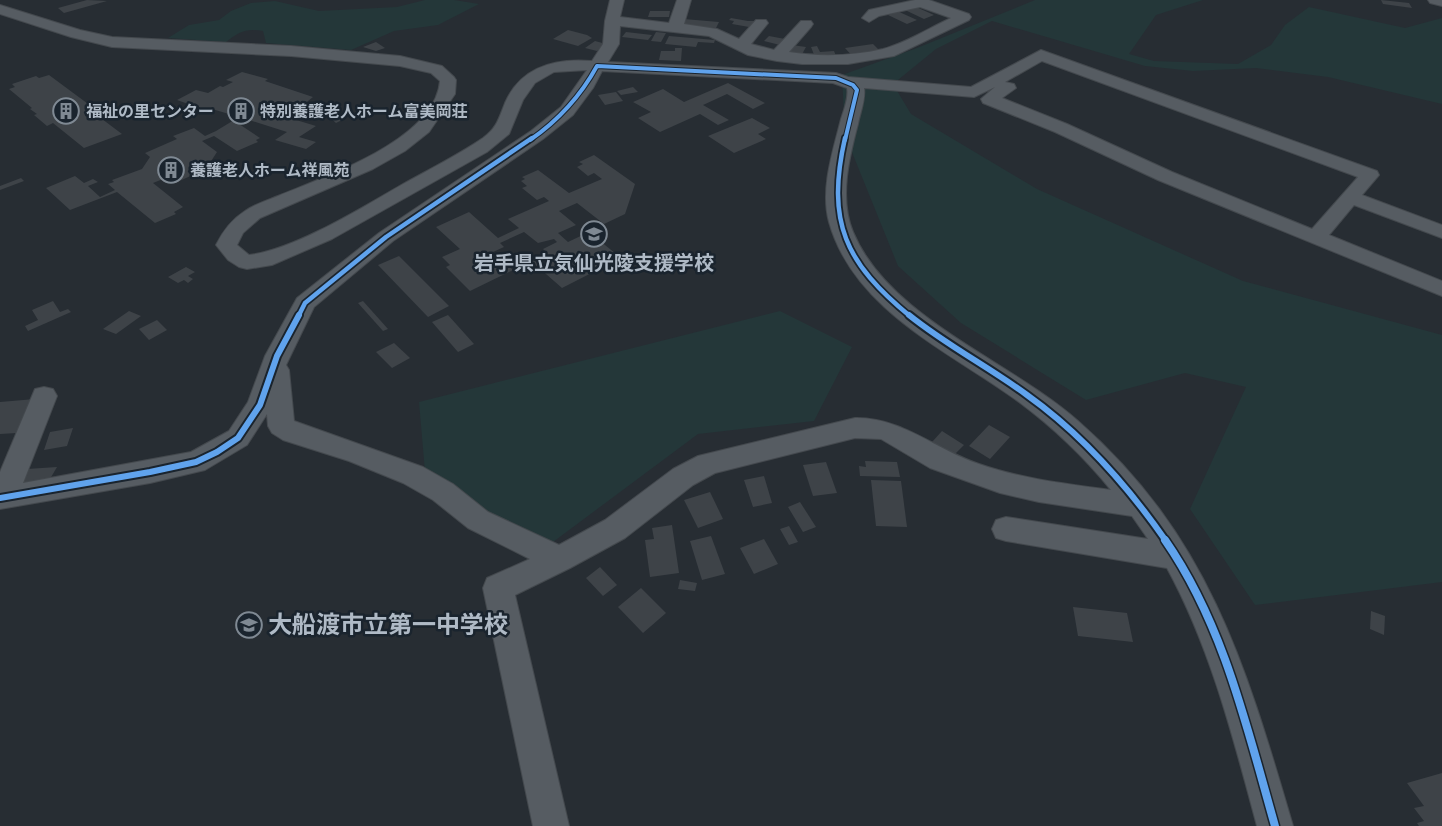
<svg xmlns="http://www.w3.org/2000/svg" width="1442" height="826" font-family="'Open Sans','Noto Sans JP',sans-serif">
<rect width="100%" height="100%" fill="#272d33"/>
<g fill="#243739">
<path d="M425,0H454L479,4L438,25L394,31L351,50L266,43L263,31C246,28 239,32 226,42L168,38L189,25L219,20L231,11L251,3L275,1L319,11L397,7Z"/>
<polygon points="1035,0 1203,0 1156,15 1129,54 1154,61 1238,64 1271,45 1285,25 1309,7 1405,28 1442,18 1442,104 1328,77 1256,68 1193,71 1145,66 992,21 936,49 893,84 911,114 1037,189 1243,281 1442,335 1442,582 1255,605 1190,509 1246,387 1185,373 1086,400 961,323 898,266 845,135 842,75 917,48"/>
<polygon points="780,311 852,347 814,421 698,434 553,542 427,495 419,402"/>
</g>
<g fill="#3e4348">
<polygon points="87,0 107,1 64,13 58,8"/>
<polygon points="1381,0 1409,3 1412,8 1383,4"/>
<polygon points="914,6 934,15 924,19 905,10"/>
<polygon points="650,11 670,11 669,17 648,17"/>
<polygon points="897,11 906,15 917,20 907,24 888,15"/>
<polygon points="731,18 748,21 755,21 749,27 732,24 734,21 729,20"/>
<polygon points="684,19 719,22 716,28 681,25"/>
<polygon points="568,30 587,35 592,38 578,46 553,39"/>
<polygon points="626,32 652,35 648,40 622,37"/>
<polygon points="656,32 666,33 661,42 651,41"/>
<polygon points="669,36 715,40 714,43 698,42 696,47 665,44"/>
<polygon points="769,36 785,39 780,45 764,41"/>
<polygon points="595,41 606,44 597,51 585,48"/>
<polygon points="376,42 385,48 376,51 363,47"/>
<polygon points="873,44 881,52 854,58 845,48"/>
<polygon points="792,45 806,47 801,56 787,54"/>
<polygon points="817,46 820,52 834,51 836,56 815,57 811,47"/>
<polygon points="675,48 682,48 681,61 659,60 661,51 675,51"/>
<polygon points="242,72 268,79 265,81 313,97 303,105 278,101 263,110 316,126 299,137 316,142 306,149 275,140 287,132 243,118 236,122 260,138 256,140 258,142 237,151 214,136 202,141 217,152 206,169 175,183 168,177 153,183 183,207 174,212 176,214 155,223 117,192 70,210 46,188 75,176 84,183 93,179 98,182 88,186 100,197 115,190 108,184 114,182 112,180 142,169 150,157 145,153 177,139 173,136 194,128 205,136 216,131 239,117 212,109 208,111 177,100 196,90 208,93 220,86 223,87 233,82 226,80"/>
<polygon points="49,75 103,115 98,116 122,134 84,148 53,123 47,126 34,115 37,114 30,109 32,108 9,89 15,87 12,84 36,76 39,78"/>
<polygon points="728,83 765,103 753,109 727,94 703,105 729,120 718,125 700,114 660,132 638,118 651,112 633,102 663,89 684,102"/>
<polygon points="633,87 638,92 621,95 617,91"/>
<polygon points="616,92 623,101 605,105 598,95"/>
<polygon points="332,108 341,115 336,117 342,120 336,123 324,112"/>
<polygon points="752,118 770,128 758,134 766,139 734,153 708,136"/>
<polygon points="594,155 635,184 625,214 604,224 577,203 559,211 576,225 558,233 568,242 589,232 621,258 562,288 530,260 546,252 543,249 557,242 554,239 538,243 524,232 500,243 504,247 493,252 513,270 470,291 446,267 450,265 442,257 460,249 436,227 469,212 498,238 519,228 508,219 549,201 544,197 537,200 522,188 527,186 521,181 525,179 522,177 538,170 569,193 602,179 594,173 588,176 577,167 583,164 579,162"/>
<polygon points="21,178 24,181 0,190 0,186"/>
<polygon points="399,256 449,306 428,317 378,265"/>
<polygon points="186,267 195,272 188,276 193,279 188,283 184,280 178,283 168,277"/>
<polygon points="53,301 60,312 68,309 71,312 28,331 25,326 38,320 32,310"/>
<polygon points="363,301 388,329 383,331 358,303"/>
<polygon points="129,311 141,316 116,334 103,329"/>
<polygon points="448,315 474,344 458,352 432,322"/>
<polygon points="157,320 167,330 149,340 139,329"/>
<polygon points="394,343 410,358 392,368 376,352"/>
<polygon points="35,399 17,433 0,434 0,402"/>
<polygon points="989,425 1010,437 990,459 969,446"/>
<polygon points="73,428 67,446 44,450 50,432"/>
<polygon points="942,431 964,445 954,455 932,442"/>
<polygon points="865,461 897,462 900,477 860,476 859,466 866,467"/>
<polygon points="826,462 837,493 813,496 803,465"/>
<polygon points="57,467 47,484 16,486 27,469"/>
<polygon points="764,476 772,503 753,507 744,480"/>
<polygon points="871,480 901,481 907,527 876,526"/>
<polygon points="710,492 723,519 698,528 684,500"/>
<polygon points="800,502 816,527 803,532 788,507"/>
<polygon points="672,525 679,573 650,577 645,540 654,539 652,528"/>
<polygon points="789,526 798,542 789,545 780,529"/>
<polygon points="711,536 725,574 702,580 690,541"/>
<polygon points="764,539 778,564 754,574 740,548"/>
<polygon points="600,567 617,585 603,596 586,578"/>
<polygon points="680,580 697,583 695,591 678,589"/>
<polygon points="641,588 666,613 643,633 618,607"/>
<polygon points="1073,607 1127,613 1133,642 1078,636"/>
<polygon points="1371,611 1385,616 1384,635 1370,629"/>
<polygon points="1442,773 1442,826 1419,826 1417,823 1424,821 1414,808 1424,806 1407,783"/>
</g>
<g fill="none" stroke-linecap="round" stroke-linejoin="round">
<g stroke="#44494e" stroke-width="2">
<g id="minor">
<path d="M610,0H624L620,17L669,23L677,0H691L684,24L717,29L739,39L756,20H766L768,23L751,44L774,50L801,21H811L813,24L811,27L789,52C819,57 853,56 883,49C906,43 929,28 951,18L920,7L879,16L869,22L862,18L869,10L915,0H929L969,14L971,17L969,20L894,56L848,64H802L777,61L748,55L709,36L620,26L619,44L608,62L836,73L848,77L971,87L1041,50L1377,171L1379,175L1362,195L1442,225V238L1354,205L1329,235L1442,281V296L1158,180L1055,132L983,103L981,99L995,87L974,97L864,88C866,99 860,113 858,124C849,158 839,198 853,232C889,318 1009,360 1078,421C1209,536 1246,666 1293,826H1257C1233,737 1211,649 1167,568L1006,541L996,538L992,529L996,520L1006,517L1148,539L1132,516L1039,502L1000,493L930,468L881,439L855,438L715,473L693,485L625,538L570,568L515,595L569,826H533L483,588L487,578L530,559L468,528L433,500L403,483L349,461L283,440L272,433L268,426L267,414L247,445L205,470L150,483L0,509V472L35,389L44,387L53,389L57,396L23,483L191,452L229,431L248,402L265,356L297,298L379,233L531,131L561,107L587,70L554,72L535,83L523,100L509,134L487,152L332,239L272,265L247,269L239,267L228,260L216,245C223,231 231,220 245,211C255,204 268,200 278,196C326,176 435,140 440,81L431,73L400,66L291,56L112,47L71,37L0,14V5L80,30L112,37L291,46L400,56L442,66L454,77L456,80L455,94L429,132L405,151L373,169L260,218L243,233L237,245L249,255C294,250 363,207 403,184C430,169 458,155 483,138C497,128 499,118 505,103C521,66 556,58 592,61L603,44L605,21ZM1042,61L1358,177L1312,229L1172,172L1067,124L1002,98L1016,88L1014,84L1005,82ZM602,71L833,83L847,88C849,97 844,110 841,119C833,151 820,189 829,222C854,311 951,352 1019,402C1054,428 1084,457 1111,490C1067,484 1022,479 979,464C936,450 902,417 855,418L698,456L673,469L605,520L559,545L488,512L453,484L423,467L294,421L289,370L286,365L314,307L393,241L543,139L573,115L593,88Z"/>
<polygon points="1428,0 1442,0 1442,6 1430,3"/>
</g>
</g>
<use href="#minor" fill="#565c62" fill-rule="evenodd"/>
<g stroke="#1a242e" stroke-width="6">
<path id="cycleway-far3" d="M530,140C559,120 580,97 597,66L836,78L853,85L857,90L845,140"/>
</g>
<g stroke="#1a242e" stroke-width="8">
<g id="cycleway-far2">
<path d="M845,138C826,222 845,263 911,317"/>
<polyline points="298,317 305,303 386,237 532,138"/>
</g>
</g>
<g stroke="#1a242e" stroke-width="10">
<g id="cycleway-far1">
<path d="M909,315C946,345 989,367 1027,395C1083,435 1127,485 1166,541"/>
<polyline points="0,498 150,472 196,462 217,452 238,438 260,405 277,356 299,315"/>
</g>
</g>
<g stroke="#1a242e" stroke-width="11">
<path id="cycleway" d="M1165,540C1224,625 1247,728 1275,826"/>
</g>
<use href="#cycleway-far3" stroke="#60a3ed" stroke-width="4"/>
<use href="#cycleway-far2" stroke="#60a3ed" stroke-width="4.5"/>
<use href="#cycleway-far1" stroke="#60a3ed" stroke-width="6"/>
<use href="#cycleway" stroke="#60a3ed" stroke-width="8"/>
</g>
<defs>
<g id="building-ring" transform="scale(1.35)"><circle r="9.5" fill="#1a242e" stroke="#7f8993" stroke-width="1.5"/><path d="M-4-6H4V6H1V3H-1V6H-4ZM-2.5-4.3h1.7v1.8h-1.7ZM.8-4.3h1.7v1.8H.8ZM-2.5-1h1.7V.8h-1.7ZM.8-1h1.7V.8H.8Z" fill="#7f8993"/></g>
<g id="school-ring" transform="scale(1.35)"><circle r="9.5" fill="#1a242e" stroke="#7f8993" stroke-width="1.5"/><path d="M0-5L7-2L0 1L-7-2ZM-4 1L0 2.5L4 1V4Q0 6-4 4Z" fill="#7f8993"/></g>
</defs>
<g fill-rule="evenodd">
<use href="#building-ring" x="66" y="111"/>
<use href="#building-ring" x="241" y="111"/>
<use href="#building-ring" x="171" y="170"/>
<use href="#school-ring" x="594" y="234"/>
<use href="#school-ring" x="249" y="625"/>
</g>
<g text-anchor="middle" stroke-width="5" stroke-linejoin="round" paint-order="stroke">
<g font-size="16" font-weight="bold" fill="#afbac6" stroke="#1a242e" text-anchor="start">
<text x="86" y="117">福祉の里センター</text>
<text x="260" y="117">特別養護老人ホーム富美岡荘</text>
<text x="190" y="176">養護老人ホーム祥風苑</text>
</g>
<g font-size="20" font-weight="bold" fill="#afbac6" stroke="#1a242e">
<text x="594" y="270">岩手県立気仙光陵支援学校</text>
</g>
<g font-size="24" font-weight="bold" fill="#afbac6" stroke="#1a242e" text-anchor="start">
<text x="268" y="633">大船渡市立第一中学校</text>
</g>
</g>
</svg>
